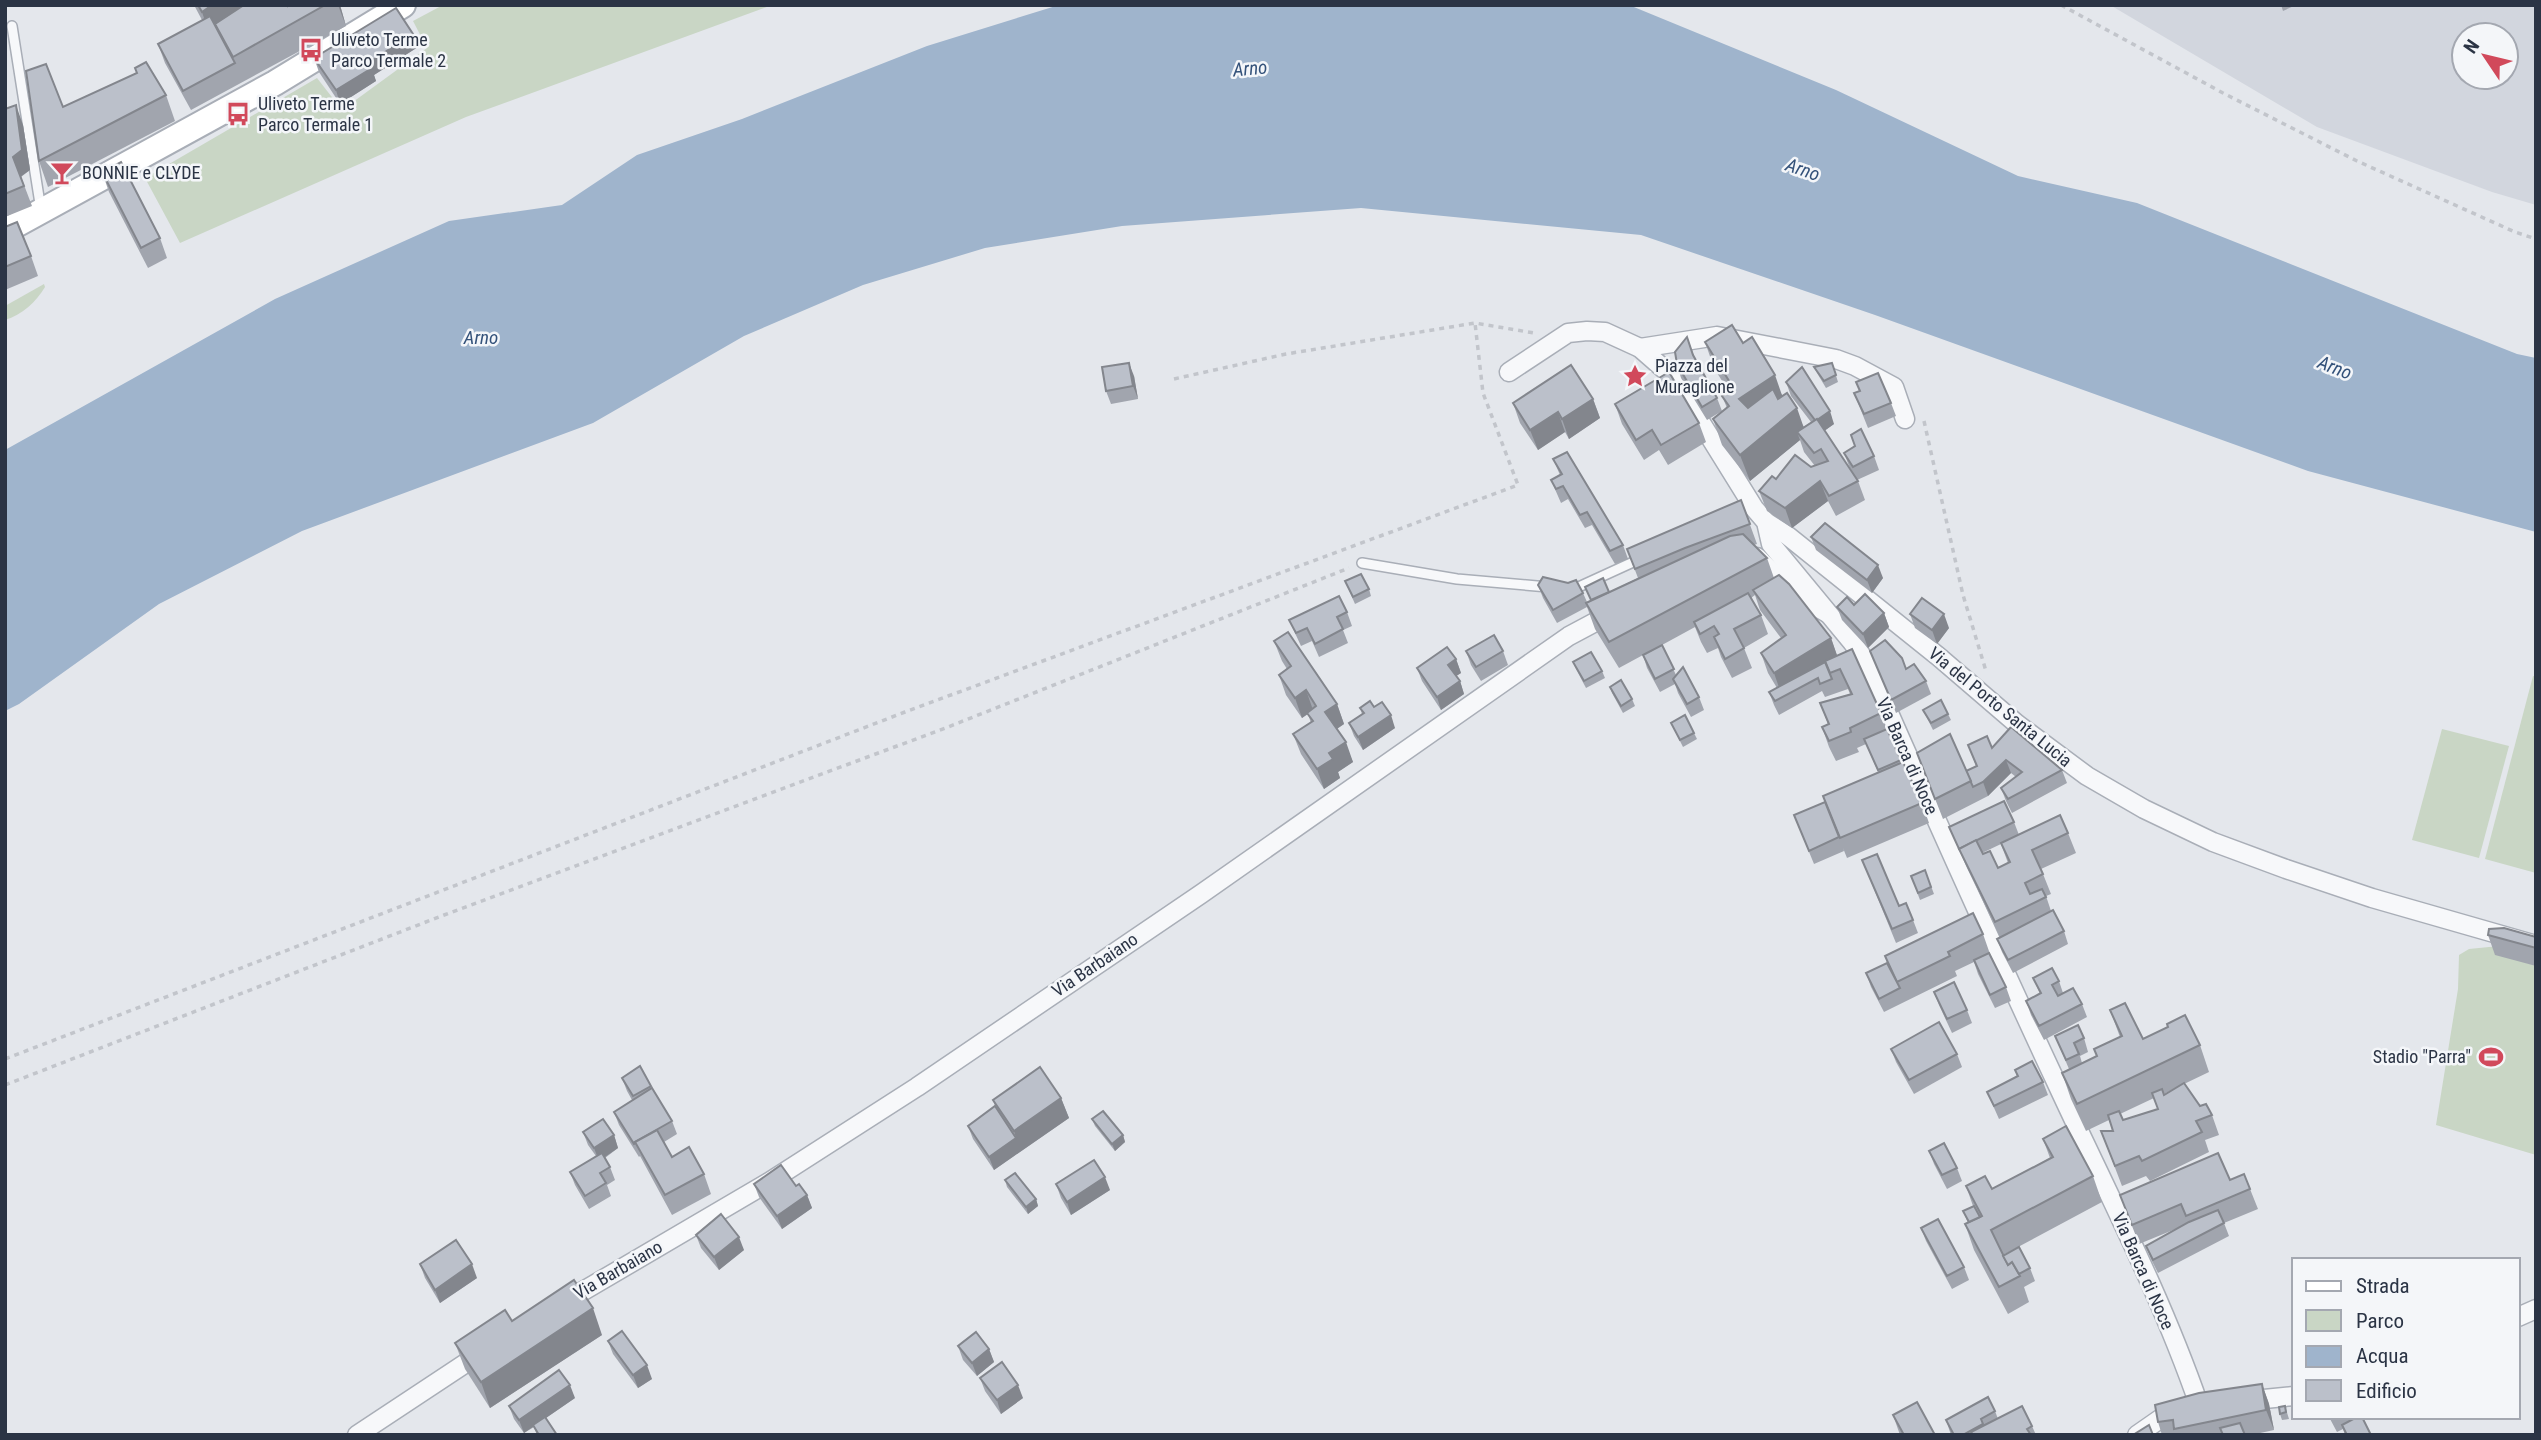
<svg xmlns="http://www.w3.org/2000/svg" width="2541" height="1440" font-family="'Roboto Condensed',sans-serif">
<rect width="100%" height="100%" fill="#e4e7ec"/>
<path fill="#d2d6de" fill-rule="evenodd" d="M2110,5H2536V205L2492,192L2317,127ZM2464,35H2506V77H2464Z"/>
<g fill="#c9d6c5">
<polygon points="443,5 772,5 466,117 180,243 145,178 317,78 342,110 427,48 413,21"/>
<path d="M44,284L45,287C36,302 22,315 5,320V306Z"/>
<polygon points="2533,676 2536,677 2536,873 2485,859"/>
<polygon points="2442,729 2509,746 2479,858 2412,840"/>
<polygon points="2509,945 2536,952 2536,1155 2436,1125 2458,989 2459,955 2469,949"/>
</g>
<polygon fill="#9fb4cc" points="1059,5 1629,5 1836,90 2018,176 2137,203 2517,354 2536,358 2536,532 2308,471 1875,315 1641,235 1361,208 1122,226 985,248 863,285 744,336 593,423 302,531 159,604 19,704 5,711 5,450 275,299 449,221 562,205 637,155 742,119 927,46"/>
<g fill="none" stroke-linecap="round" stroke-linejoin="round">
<g stroke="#a9aeb7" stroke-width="12">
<g id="lane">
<polyline points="12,26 41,210"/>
<polyline points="1362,563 1457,579 1548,587"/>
<polyline points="1572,590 1642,558"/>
</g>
</g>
<g stroke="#a9aeb7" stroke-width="21">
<g id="street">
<polyline points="1640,348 1717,336 1836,359 1855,366 1894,387 1905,419"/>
<path d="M1509,372L1568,333L1587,331L1605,332L1640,348L1672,376L1754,508L1766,522L1771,544L1852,642L1867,663C1929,804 1992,945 2057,1084C2106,1190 2161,1295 2199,1405"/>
<polyline points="1766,522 1788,536 1939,657 2017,724 2087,776 2144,809 2213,842 2286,869 2372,898 2536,945"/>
<polyline points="1757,557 1794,594 1827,613"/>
<polyline points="561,1304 769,1182 917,1087 1201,894 1569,636 1614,612"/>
<polyline points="2518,1317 2536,1309"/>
<polyline points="2244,1401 2294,1396"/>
<polyline points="357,1435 481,1353"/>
<polyline points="2137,1435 2160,1419 2179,1410"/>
</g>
</g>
<g stroke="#a9aeb7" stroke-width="28">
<polyline id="secondary" points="5,231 275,83 403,5"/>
</g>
<g stroke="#c2c5cb" stroke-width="3.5" stroke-dasharray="5 5" stroke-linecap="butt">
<polyline points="2061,5 2223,93 2357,161 2515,232 2536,239"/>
<polyline points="1174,379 1286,354 1475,323 1534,333"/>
<polyline points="1924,421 1963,595 1986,671"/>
<polyline points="5,1059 905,712 1518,485 1483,393 1475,323"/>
<polyline points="5,1085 444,915 948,727 1349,568"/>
</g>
<use href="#lane" stroke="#f7f8fa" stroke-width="9"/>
<use href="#street" stroke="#f7f8fa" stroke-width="18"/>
<use href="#secondary" stroke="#fff" stroke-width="24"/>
</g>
<g fill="#a1a5ae" fill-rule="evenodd">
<polygon points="194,5 288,5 288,6 290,5 340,5 346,26 191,110 165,63 158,44 202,20"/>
<polygon points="2281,5 2296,5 2283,11"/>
<polygon points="418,47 374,75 376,81 340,104 319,72 314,58"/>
<polygon points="166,95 175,121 48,187 39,161 63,107"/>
<polygon points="5,109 23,125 30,170 21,177 32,206 5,217"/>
<polygon points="102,172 160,238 167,258 148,268 109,192"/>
<polygon points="5,227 31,256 38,276 5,290"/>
<polygon points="1705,342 1743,343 1783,396 1804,427 1811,422 1791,396 1786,382 1834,424 1824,431 1858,481 1865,500 1836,516 1828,501 1792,528 1767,511 1759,491 1776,479 1815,466 1804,452 1800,440 1750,481 1722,445 1713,419 1727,408 1722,396 1729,392 1714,368"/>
<polygon points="1692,350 1695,359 1717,398 1722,411 1707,420 1681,378 1677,364"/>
<polygon points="1832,363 1838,382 1826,388 1817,373 1814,367"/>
<polygon points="1134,376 1138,399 1111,404 1106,391"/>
<polygon points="1854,393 1891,403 1896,416 1868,428"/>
<polygon points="1593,399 1600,418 1569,439 1565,432 1538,450 1520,423 1513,403"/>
<polygon points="1615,404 1699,423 1706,442 1668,465 1659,450 1644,460 1622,424"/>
<polygon points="1855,446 1874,456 1879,470 1857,480 1849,466 1844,453"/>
<polygon points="1553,459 1623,545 1628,559 1615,564 1592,525 1585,528 1568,499 1561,503 1551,480 1560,475"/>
<polygon points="1741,500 1757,544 1754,545 1767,558 1774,578 1831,638 1837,656 1881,713 1887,729 1922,803 1929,823 1847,858 1843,848 1844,851 1814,864 1794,815 1825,802 1878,772 1866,744 1857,748 1859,752 1836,761 1829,747 1822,727 1828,724 1820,703 1850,694 1848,689 1825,697 1822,691 1779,715 1774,705 1769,692 1777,688 1768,673 1761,653 1781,638 1760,610 1755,595 1751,598 1761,615 1768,634 1744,648 1752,668 1732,678 1721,657 1718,648 1707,653 1701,642 1695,627 1662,645 1676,675 1699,697 1704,710 1691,717 1678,693 1675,684 1660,692 1647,668 1643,655 1619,668 1595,629 1587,607 1557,623 1543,598 1538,585 1583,593 1587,602 1591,600 1585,587 1609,592 1638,578 1627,549"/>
<polygon points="1811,537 1883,578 1872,593 1816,550"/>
<polygon points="1345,581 1369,589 1371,596 1355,604"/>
<polygon points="1854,605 1884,613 1889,627 1868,648 1842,620 1837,607"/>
<polygon points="1347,612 1352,626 1343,630 1348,643 1319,657 1312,641 1301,646 1289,620"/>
<polygon points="1910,614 1949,628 1937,644 1915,628"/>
<polygon points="1274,641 1337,704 1344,724 1337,729 1353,762 1338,772 1340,778 1324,789 1301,754 1293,734 1311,723 1308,714 1302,718 1286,695 1279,675 1287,669 1282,661"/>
<polygon points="1466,651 1503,651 1508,665 1481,681 1471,665"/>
<polygon points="1870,651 1906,669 1926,681 1931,694 1896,713"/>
<polygon points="1456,659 1461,673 1456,676 1460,681 1464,694 1441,710 1422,681 1417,668"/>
<polygon points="1573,662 1602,671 1605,678 1586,688 1576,669"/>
<polygon points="1610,687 1632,699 1635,706 1623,713 1612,693"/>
<polygon points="1360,708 1395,728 1363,750 1354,736 1349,723 1362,714"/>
<polygon points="1923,710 1948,714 1951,720 1933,730"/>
<polygon points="1671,723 1694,733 1697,739 1683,747"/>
<polygon points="1968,745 1992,748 2062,770 2067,783 2012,813 2006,801 2001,788 2016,777 2011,773 1988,796 1943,819 1917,753 1966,771 1976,766"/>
<path d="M2014,822L2019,835L2068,833L2076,853L2041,869L2051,894L2046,896L2051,911L2064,931L2068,944L2013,973L2002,952L1997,939L2000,937L1967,868L1949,827ZM2001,844L2008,863L1998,868L1982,853Z"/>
<polygon points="1862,860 1899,906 1913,920 1918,933 1896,943"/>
<polygon points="1925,870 1934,894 1920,900 1911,876"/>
<polygon points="1983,934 1990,954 2006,987 2011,1001 1995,1008 1978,974 1974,962 1955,971 1957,976 1884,1012 1871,987 1866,973 1887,963 1885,956"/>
<polygon points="2488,935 2536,937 2536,966 2495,955"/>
<polygon points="2033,978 2059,981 2063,993 2082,1004 2087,1017 2044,1040 2031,1015 2026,1001 2040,994"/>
<polygon points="1934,992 1967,1010 1972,1023 1952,1033 1939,1005"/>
<path d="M2110,1010L2143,1039L2200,1045L2209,1072L2184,1084L2200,1106L2212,1115L2219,1135L2205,1140L2209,1152L2150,1181L2146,1176L2122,1186L2101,1131H2113L2109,1120L2086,1131L2071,1099L2062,1073L2069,1069L2055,1036L2084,1038L2088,1052L2080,1056L2082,1063L2097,1056L2094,1049L2120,1037ZM2179,1086L2164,1095V1094ZM2154,1098L2158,1109L2123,1120L2120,1114Z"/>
<polygon points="1891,1049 1957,1054 1962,1067 1914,1094 1896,1062"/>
<polygon points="2015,1070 2043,1082 2048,1095 1999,1119 1987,1092 2017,1076"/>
<polygon points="622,1078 651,1086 672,1121 677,1134 664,1142 672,1157 704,1174 711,1194 672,1215 640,1156 639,1157 619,1125 614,1112 632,1100 627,1091"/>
<polygon points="1061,1098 1069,1118 994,1170 973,1139 968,1126 995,1106 993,1100"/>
<polygon points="1092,1119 1123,1135 1125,1142 1115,1151 1095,1126"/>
<polygon points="583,1132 614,1135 618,1148 605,1158 610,1167 615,1180 607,1185 611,1196 589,1209 575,1185 570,1172 596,1156 588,1145"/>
<polygon points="2043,1139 2093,1176 2102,1202 2003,1255 2030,1268 2035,1281 2024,1287 2029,1302 2008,1314 1974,1250 1965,1224 1968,1223 1963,1211 1973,1206 1966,1186 1992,1189 2050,1158"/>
<polygon points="1929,1151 1957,1168 1962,1181 1947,1189 1934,1164"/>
<polygon points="1005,1180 1036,1199 1038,1206 1028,1214 1007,1187"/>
<polygon points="2230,1180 2250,1189 2258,1209 2224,1223 2229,1236 2158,1273 2151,1259 2146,1246 2178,1228 2139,1244 2120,1195"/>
<polygon points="754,1184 796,1186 807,1195 812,1208 782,1229 759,1197"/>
<polygon points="1056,1184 1110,1190 1071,1215 1061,1198"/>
<polygon points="1921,1228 1964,1267 1969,1280 1952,1289 1926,1241"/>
<polygon points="696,1235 744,1250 719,1270 701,1248"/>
<polygon points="420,1264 477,1278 440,1303 425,1278"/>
<polygon points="512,1321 602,1335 490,1408 465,1369 455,1343"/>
<polygon points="608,1341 652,1379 638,1388 613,1354"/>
<polygon points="958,1346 989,1349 994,1362 977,1376 963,1360"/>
<polygon points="980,1378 1023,1398 1001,1414 985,1391"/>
<polygon points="2262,1384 2269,1404 2274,1430 2251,1435 2162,1435 2158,1422"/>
<polygon points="575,1398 546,1418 557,1435 537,1435 534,1427 524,1433 514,1419 509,1406"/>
<polygon points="2285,1406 2289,1419 2282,1420 2280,1414"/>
<polygon points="1995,1411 1998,1419 2032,1426 2036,1435 1951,1435 1946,1420"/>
<polygon points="1893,1415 1935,1435 1900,1435"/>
<polygon points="2329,1417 2354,1417 2371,1435 2345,1435 2343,1429 2337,1432"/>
</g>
<g fill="#83868d">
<polygon points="212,5 243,5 246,14 215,24 219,33 211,39 202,12"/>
<polygon points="338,5 340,5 346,26"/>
<polygon points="413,34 418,47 374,75 376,81 340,104 336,90 368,63"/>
<polygon points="16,105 23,125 30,170 20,177 13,157"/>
<polygon points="1129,363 1134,376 1138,399 1133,386"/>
<polygon points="1775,375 1784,401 1749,425 1739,399"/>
<polygon points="1593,399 1600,418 1569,439 1562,419"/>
<polygon points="1797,408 1806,434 1797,432 1800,440 1750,481 1740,455"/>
<polygon points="1830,411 1834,424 1820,434 1816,421"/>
<polygon points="1558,412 1565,432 1538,450 1530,430"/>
<polygon points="1820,481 1828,501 1792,528 1785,508"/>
<polygon points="1878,565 1883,578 1872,593 1867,580"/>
<polygon points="1884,613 1889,627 1868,648 1863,634"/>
<polygon points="1944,614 1949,628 1937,644 1932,630"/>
<polygon points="1831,638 1838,658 1781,693 1774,673"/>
<polygon points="1456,659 1461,673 1453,678 1448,665"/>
<polygon points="1460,681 1464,694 1441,710 1437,697"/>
<polygon points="1306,690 1313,710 1302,718 1295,698"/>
<polygon points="1337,704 1344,724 1332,732 1325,712"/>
<polygon points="1391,715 1395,728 1363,750 1358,737"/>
<polygon points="1346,742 1353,762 1338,772 1340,778 1324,789 1317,769 1329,753"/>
<polygon points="2006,760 2011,773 1988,796 1983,782"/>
<polygon points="1061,1098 1069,1118 994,1170 989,1157 1016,1138 1014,1131"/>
<polygon points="614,1135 618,1148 599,1161 594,1148"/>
<polygon points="1123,1135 1125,1142 1115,1151 1112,1144"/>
<polygon points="1105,1177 1110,1190 1071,1215 1067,1202"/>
<polygon points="807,1195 812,1208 782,1229 777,1216"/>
<polygon points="1036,1199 1038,1206 1028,1214 1026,1207"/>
<polygon points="739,1237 744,1250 719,1270 714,1257"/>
<polygon points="472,1264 477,1278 440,1303 435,1290"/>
<polygon points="593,1308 602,1335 490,1408 481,1382"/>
<polygon points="989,1349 994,1362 977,1376 972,1363"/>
<polygon points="647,1365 652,1379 638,1388 633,1375"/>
<polygon points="2262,1384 2269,1404 2274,1430 2266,1410"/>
<polygon points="570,1385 575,1398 524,1433 519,1420"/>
<polygon points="1018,1385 1023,1398 1001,1414 997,1400"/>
</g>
<g fill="#bbc0ca" stroke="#83868d" stroke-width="2">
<polygon points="198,5 212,5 202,12"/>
<polygon points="244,5 288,5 288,6 290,5 325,5 233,57 215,24"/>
<polygon points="396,8 413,34 368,63 372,68 336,90 314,58"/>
<polygon points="210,16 235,63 183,91 158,44"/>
<polygon points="146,62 166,95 39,161 26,71 46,64 63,107 137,73 135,68"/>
<polygon points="16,105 22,150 13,157 24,186 5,194 5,109"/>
<polygon points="121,162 160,238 141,248 102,172"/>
<polygon points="17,222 31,256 5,267 5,227"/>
<polygon points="1732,325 1743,343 1752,337 1775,375 1739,399 1748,408 1773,389 1778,399 1787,393 1797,408 1740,455 1713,419 1729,406 1722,396 1734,389 1705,342"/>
<polygon points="1687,337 1693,355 1717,398 1702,407 1677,364 1675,352"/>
<polygon points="1129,363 1133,386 1106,391 1102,367"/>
<polygon points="1832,363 1836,375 1824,381 1814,367"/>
<polygon points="1571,365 1593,399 1562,419 1558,412 1530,430 1513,403"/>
<polygon points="1802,367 1830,411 1817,420 1815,420 1786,382"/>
<polygon points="1669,372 1699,423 1661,445 1652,430 1636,440 1615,404"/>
<polygon points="1878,373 1891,403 1864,414 1854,393 1860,391 1856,382"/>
<polygon points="1817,419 1858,481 1829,496 1820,481 1785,508 1759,491 1772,476 1776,479 1795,455 1811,467 1828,461 1821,449 1814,453 1797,432"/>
<polygon points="1861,429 1874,456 1853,467 1844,453 1855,446 1851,435"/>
<polygon points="1567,452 1623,545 1610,551 1587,512 1580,515 1563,486 1556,489 1551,480 1562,474 1553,459"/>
<polygon points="1741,500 1750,524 1685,548 1635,569 1627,549"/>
<polygon points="1825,523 1878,565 1867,580 1811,537"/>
<polygon points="1743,534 1767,558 1609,642 1586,603 1730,536"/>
<polygon points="1361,574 1369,589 1353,597 1345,581"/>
<polygon points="1779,575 1789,584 1831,638 1774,673 1761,653 1786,635 1753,590"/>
<polygon points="1543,577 1568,583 1576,580 1583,593 1553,610 1538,585"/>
<polygon points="1603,578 1609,592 1591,600 1585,587"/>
<polygon points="1748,593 1761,615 1734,629 1744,648 1725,659 1714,637 1719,634 1714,626 1700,634 1694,622"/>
<polygon points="1865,594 1884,613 1863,634 1837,607 1847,597 1854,605"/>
<polygon points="1339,596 1347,612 1337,617 1343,629 1315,644 1307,628 1296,633 1289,620"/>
<polygon points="1922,598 1944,614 1932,630 1910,614"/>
<polygon points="1288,632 1337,704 1325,712 1346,742 1329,753 1333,759 1317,769 1293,734 1313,721 1307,713 1316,706 1306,690 1295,698 1279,675 1291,666 1274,641"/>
<polygon points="1494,635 1503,651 1476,667 1466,651"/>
<polygon points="1885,640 1902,658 1906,669 1914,664 1926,681 1891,700 1870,651"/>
<polygon points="1662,645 1674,669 1655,679 1643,655"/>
<polygon points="1447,647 1456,659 1448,665 1460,681 1437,697 1417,668"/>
<polygon points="1852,649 1881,713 1850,728 1851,732 1829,741 1822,727 1829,724 1820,703 1852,694 1840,669 1830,673 1825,661"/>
<polygon points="1591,652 1602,671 1584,681 1573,662"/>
<polygon points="1825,662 1832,679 1820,684 1818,678 1775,701 1769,692"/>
<polygon points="1683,667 1699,697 1687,704 1673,679"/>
<polygon points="1621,680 1632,699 1621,706 1610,687"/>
<polygon points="1941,700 1948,714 1931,723 1923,710"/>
<polygon points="1370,701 1374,707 1382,702 1391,715 1358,737 1349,723 1364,713 1360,708"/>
<polygon points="1685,715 1694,733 1680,740 1671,723"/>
<polygon points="2011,727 2062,770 2008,799 2001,788 2022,772 2006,760 1983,782 1973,787 1966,771 1977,766 1968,745 1987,736 1992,748"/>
<polygon points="1887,729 1901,760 1878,770 1864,739"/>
<polygon points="1950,734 1971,781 1935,799 1917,753"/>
<polygon points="1903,762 1922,803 1840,838 1823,796"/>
<polygon points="2004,801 2014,822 1959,849 1949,827"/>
<polygon points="1825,802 1839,837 1809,851 1794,815"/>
<polygon points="2060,815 2068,833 2032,850 2043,874 2025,883 2030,894 2042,889 2046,897 1995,922 1959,849 1976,840 1983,854 1990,851 1998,868 2010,862 2001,843"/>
<polygon points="1877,854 1899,906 1906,903 1913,920 1892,929 1862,860"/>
<polygon points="1925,870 1931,887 1918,893 1911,876"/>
<polygon points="2053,910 2064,931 2008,960 1997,939"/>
<polygon points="1973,913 1983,934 1948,952 1950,956 1897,982 1885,956"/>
<polygon points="2504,928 2536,937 2536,948 2488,935 2489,929"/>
<polygon points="1989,953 2006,987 1990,995 1974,960"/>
<polygon points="1887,963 1900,988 1879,999 1866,973"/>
<polygon points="2052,968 2059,981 2052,985 2058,996 2073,988 2082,1004 2039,1026 2026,1001 2041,993 2033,978"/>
<polygon points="1954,982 1967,1010 1947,1019 1934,992"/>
<polygon points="2125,1003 2143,1039 2168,1027 2167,1024 2185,1015 2200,1045 2077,1104 2062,1073 2097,1056 2094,1049 2122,1036 2110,1010"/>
<polygon points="1939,1022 1957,1054 1909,1080 1891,1049"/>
<polygon points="2078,1025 2084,1038 2074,1043 2079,1054 2066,1060 2055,1036"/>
<polygon points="2032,1061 2043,1082 1994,1106 1987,1092 2018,1076 2015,1070"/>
<polygon points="640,1066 651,1086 633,1096 622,1078"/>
<polygon points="1040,1067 1061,1098 1014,1131 993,1100"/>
<polygon points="2184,1083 2200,1106 2206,1104 2212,1115 2196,1121 2202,1132 2142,1161 2139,1156 2115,1166 2101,1131 2113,1131 2108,1115 2119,1111 2123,1120 2158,1109 2152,1093 2162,1089 2164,1095"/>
<polygon points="652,1088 672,1121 635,1142 636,1143 634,1144 614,1112"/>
<polygon points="995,1106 1016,1138 989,1157 968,1126"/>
<polygon points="1103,1111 1123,1135 1112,1144 1092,1119"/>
<polygon points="603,1119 614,1135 594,1148 583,1132"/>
<polygon points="2066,1126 2093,1176 1991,1230 2008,1265 2012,1262 2020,1276 1999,1287 1965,1224 1982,1216 1966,1186 1985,1176 1992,1189 2053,1157 2043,1139"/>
<polygon points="657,1130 672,1157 689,1147 704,1174 665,1195 635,1142"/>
<polygon points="1944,1143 1957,1168 1942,1175 1929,1151"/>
<polygon points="602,1153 610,1167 600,1173 606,1183 585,1196 570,1172"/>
<polygon points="2218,1153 2230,1180 2244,1174 2250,1189 2186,1216 2181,1204 2132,1225 2120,1195"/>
<polygon points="1094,1160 1105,1177 1067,1202 1056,1184"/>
<polygon points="781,1165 796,1186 799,1184 807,1195 777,1216 754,1184"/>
<polygon points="1015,1173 1036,1199 1026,1207 1005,1180"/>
<polygon points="1974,1206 1980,1217 1969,1222 1963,1211"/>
<polygon points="2218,1210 2224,1223 2153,1260 2146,1246 2189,1222"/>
<polygon points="721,1214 739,1237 714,1257 696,1235"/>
<polygon points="1938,1219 1964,1267 1947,1276 1921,1228"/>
<polygon points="456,1240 472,1264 435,1290 420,1264"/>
<polygon points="2019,1247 2030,1268 2019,1274 2012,1262 2008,1265 2003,1256"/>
<polygon points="574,1280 593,1308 481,1382 455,1343 505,1310 512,1321"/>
<polygon points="622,1331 647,1365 633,1375 608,1341"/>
<polygon points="976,1332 989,1349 972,1363 958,1346"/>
<polygon points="1002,1362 1018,1385 997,1400 980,1378"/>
<polygon points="559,1370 570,1385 519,1420 509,1406"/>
<polygon points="2262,1384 2266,1410 2174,1429 2173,1420 2158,1422 2155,1405 2199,1393"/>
<polygon points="1988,1397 1995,1411 1981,1419 1983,1424 1963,1435 1954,1435 1946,1420"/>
<polygon points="1917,1402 1935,1435 1904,1435 1893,1415"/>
<polygon points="2022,1406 2032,1426 2027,1429 2031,1435 1973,1435 1971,1432"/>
<polygon points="2285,1406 2286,1412 2280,1414 2279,1407"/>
<polygon points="545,1417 557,1435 539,1435 533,1425"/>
<polygon points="2357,1417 2362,1417 2371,1435 2347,1435 2342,1425"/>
<polygon points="2240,1423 2245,1435 2223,1435 2220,1428"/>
<polygon points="2149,1425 2153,1435 2133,1435"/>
</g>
<defs>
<g id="bus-bare" transform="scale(1.89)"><path d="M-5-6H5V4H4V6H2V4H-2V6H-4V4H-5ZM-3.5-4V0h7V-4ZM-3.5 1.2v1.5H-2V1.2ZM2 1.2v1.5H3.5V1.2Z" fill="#d1495b" stroke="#f4f6f9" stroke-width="2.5" paint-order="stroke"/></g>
<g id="bar-bare" transform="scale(1.89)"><path d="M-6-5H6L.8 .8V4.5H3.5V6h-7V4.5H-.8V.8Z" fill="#d1495b" stroke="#f4f6f9" stroke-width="2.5" paint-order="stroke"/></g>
<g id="sight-bare" transform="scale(1.89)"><path d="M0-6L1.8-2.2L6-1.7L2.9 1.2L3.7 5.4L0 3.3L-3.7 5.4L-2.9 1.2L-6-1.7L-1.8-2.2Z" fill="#d1495b" stroke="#f4f6f9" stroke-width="2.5" paint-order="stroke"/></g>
<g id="stadium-bare" transform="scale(1.89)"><path d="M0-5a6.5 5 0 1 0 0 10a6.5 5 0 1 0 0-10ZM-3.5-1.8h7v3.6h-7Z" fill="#d1495b" stroke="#f4f6f9" stroke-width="2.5" paint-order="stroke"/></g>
</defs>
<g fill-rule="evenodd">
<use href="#bus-bare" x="311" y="50"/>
<use href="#bus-bare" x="238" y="114"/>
<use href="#bar-bare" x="62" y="173"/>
<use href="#sight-bare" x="1635" y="376"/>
<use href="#stadium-bare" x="2491" y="1057"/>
</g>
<g text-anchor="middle" stroke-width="5" stroke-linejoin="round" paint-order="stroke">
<g font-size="18" fill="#2b3445" stroke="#f4f6f9" text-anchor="start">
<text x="331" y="46">Uliveto Terme<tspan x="331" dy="21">Parco Termale 2</tspan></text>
<text x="258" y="110">Uliveto Terme<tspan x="258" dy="21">Parco Termale 1</tspan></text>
<text x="82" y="179">BONNIE e CLYDE</text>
<text x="1655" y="372">Piazza del<tspan x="1655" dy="21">Muraglione</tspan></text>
<text x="2471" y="1063" text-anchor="end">Stadio "Parra"</text>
</g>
<g font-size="18" fill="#2b3445" stroke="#f4f6f9">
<text transform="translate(2000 707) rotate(39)" y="6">Via del Porto Santa Lucia</text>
<text transform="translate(1907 756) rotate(66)" y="6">Via Barca di Noce</text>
<text transform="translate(1095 965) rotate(-34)" y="6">Via Barbaiano</text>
<text transform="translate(618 1270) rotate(-30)" y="6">Via Barbaiano</text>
<text transform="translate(2143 1271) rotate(66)" y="6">Via Barca di Noce</text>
</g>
<g font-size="19" font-style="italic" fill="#34527a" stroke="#f4f6f9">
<text transform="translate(1250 68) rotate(-5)" y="7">Arno</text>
<text transform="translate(1803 169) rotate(19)" y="7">Arno</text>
<text x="481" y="344">Arno</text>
<text transform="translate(2335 367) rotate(21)" y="7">Arno</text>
</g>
</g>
<rect width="2541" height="1440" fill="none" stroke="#2b3445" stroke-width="14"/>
<rect x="2292" y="1258" width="228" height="161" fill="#f4f6f9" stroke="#a4a8b1" stroke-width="2"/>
<rect x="2306" y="1281" width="35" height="10" fill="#ffffff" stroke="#a4a8b1" stroke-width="2"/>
<text x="2356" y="1293" font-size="21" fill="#2b3445">Strada</text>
<rect x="2306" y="1310" width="35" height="21" fill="#c9d6c5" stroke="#a4a8b1" stroke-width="2"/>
<text x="2356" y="1328" font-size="21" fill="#2b3445">Parco</text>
<rect x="2306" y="1346" width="35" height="21" fill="#9fb4cc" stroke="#a4a8b1" stroke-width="2"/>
<text x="2356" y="1363" font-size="21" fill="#2b3445">Acqua</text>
<rect x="2306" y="1380" width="35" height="21" fill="#bbc0ca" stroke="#a4a8b1" stroke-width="2"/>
<text x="2356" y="1398" font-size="21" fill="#2b3445">Edificio</text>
<g transform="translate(2485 56) rotate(305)"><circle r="33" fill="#f4f6f9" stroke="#a4a8b1" stroke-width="2"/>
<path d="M0-5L12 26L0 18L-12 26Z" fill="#d1495b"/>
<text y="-10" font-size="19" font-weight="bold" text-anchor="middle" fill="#2b3445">N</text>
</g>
</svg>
